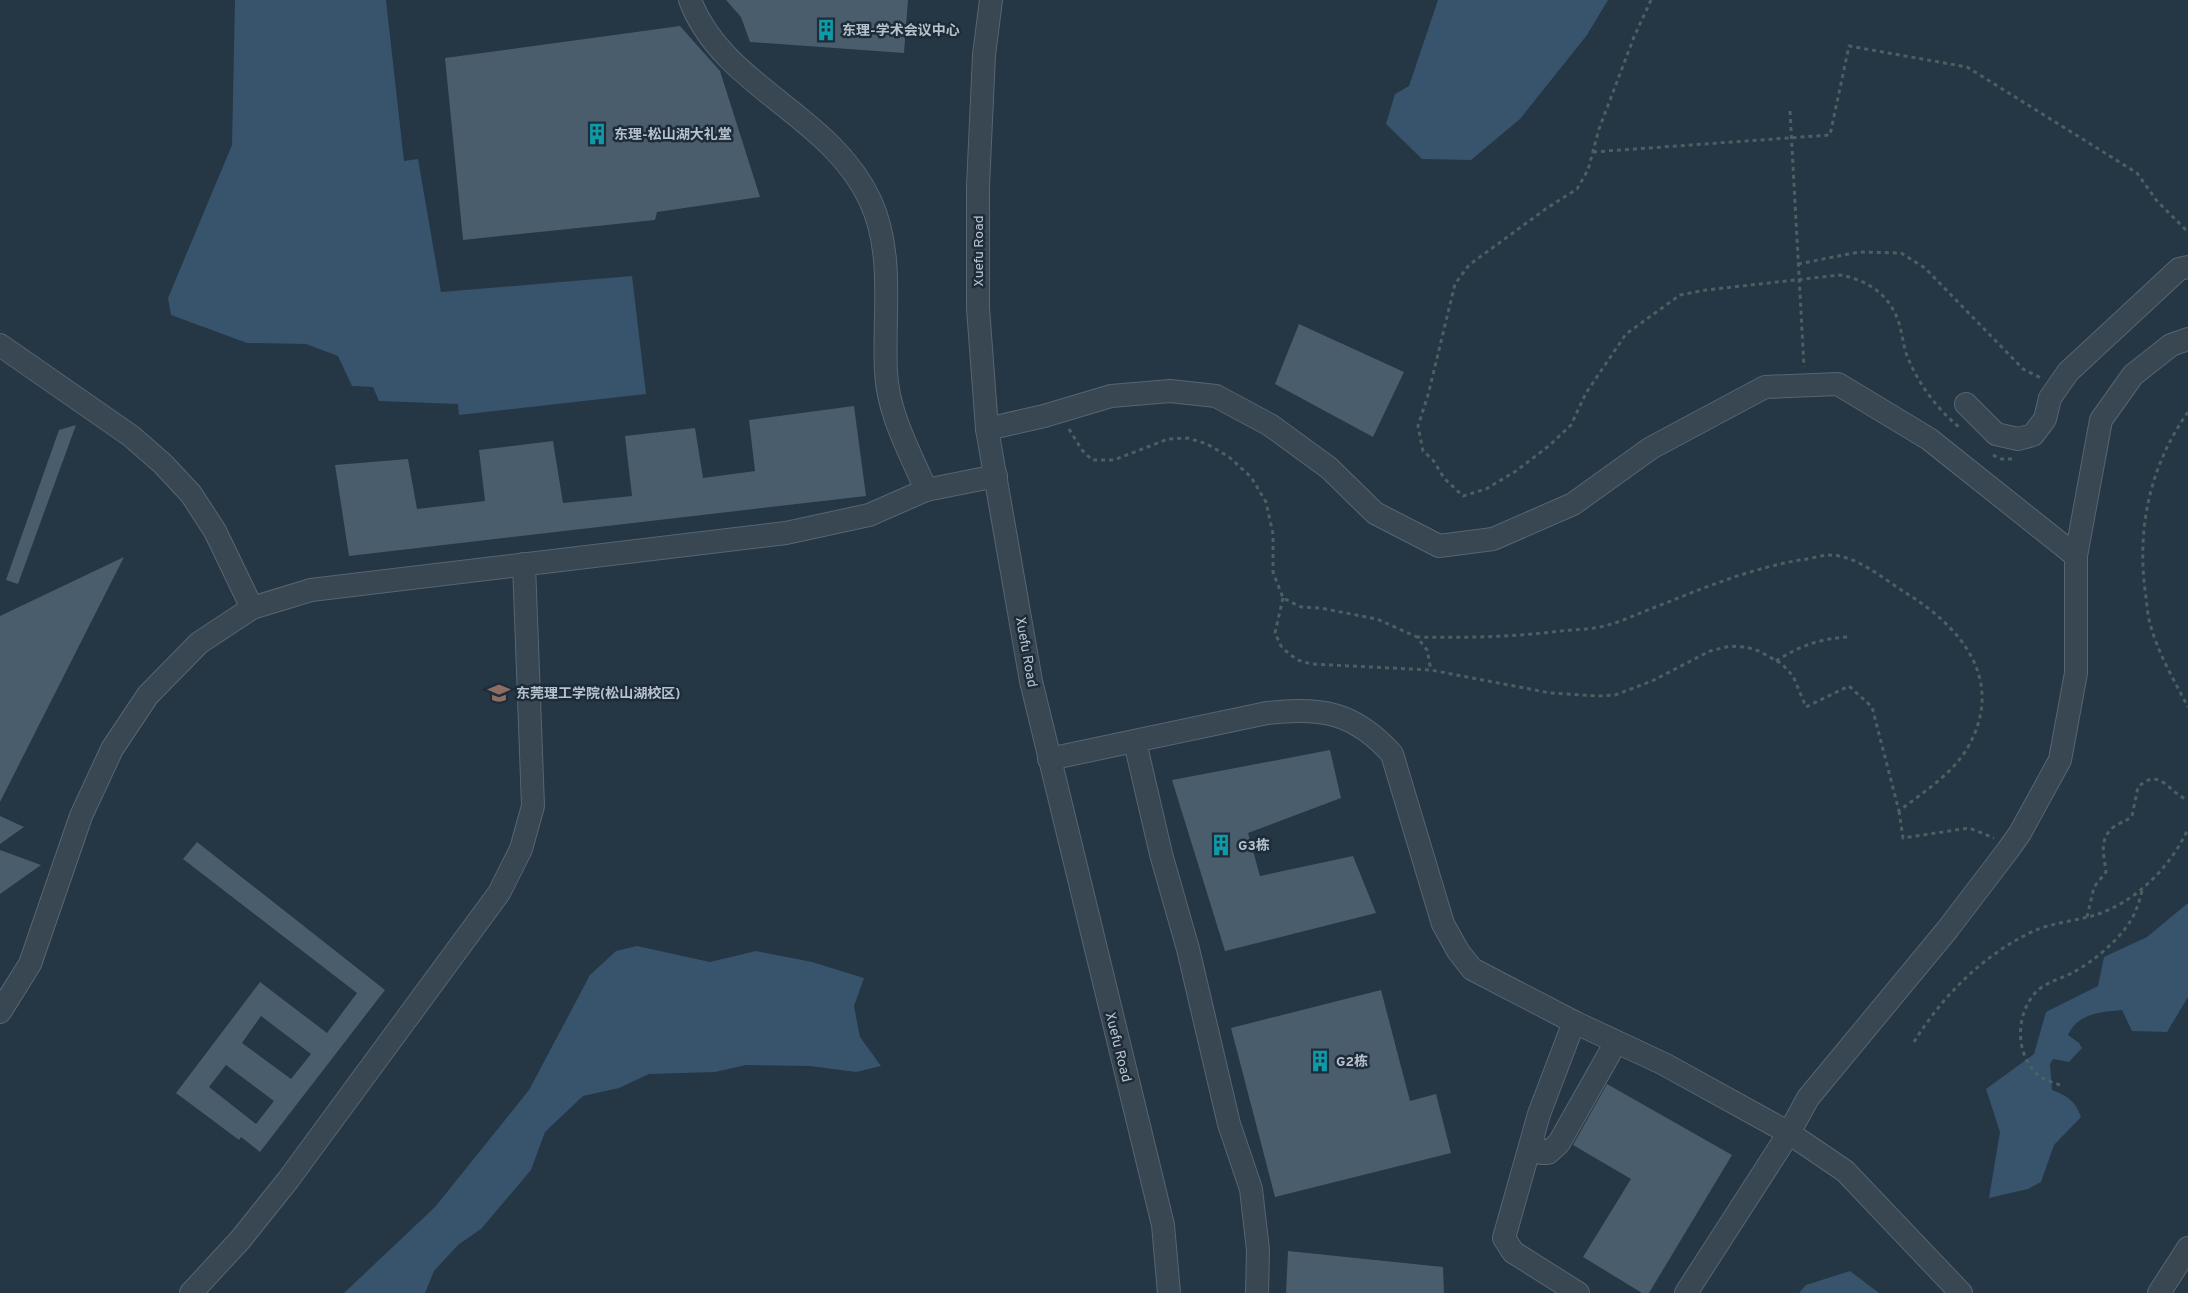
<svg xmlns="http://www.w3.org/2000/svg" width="2188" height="1293" font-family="Overpass,'Noto Sans SC',sans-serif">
<rect width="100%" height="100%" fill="#253644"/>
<g fill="#37546c">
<polygon points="235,0 386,0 404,161 418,159 441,292 632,276 646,394 459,415 458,404 379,401 373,387 352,386 338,356 306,344 247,343 171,315 168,298 232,145"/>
<polygon points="1438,0 1608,0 1587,35 1520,119 1471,160 1422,159 1386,124 1395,94 1409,86"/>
<path d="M2188,903V997L2167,1032L2132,1031L2122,1010C2101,1012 2078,1013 2068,1035L2079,1043L2082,1048L2069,1062L2053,1059L2050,1064L2052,1090C2067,1096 2075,1100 2081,1117L2054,1145L2041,1182L2028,1189L1989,1198L2000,1132L1986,1089L2034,1054L2046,1012L2098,986L2104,957L2147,937Z"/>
<polygon points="637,946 710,962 756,951 812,962 864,978 854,1006 860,1037 881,1066 856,1072 810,1066 746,1065 715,1072 649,1074 619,1088 583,1096 545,1132 531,1170 481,1229 458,1245 434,1271 425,1293 344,1293 435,1207 529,1090 590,975 616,951"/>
<polygon points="1850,1271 1879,1293 1799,1293 1806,1285"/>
</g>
<g fill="#4a5d6d" fill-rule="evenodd">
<polygon points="726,0 908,0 904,53 750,42 741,17"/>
<polygon points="680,26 720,71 760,197 657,212 655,220 463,240 445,58"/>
<polygon points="1299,324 1404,372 1373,437 1275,384"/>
<polygon points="854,406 866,496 349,556 335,465 408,459 417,509 485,501 479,450 553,441 563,503 632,496 625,436 695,428 703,478 755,471 749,420"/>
<polygon points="76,425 18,584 6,580 59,430"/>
<polygon points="124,557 0,802 0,616"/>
<polygon points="1330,750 1341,798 1248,833 1260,876 1353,856 1376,913 1225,951 1172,780"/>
<polygon points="0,816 24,827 0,844"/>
<path d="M197,842L385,990L260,1152L241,1137L239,1140L176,1093L260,982L327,1033L357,993L183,859ZM261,1016L311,1054L291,1079L242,1043ZM226,1065L274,1101L256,1124L209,1087Z"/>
<polygon points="0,850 41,865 0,894"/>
<polygon points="1381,990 1410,1101 1436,1094 1451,1153 1275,1197 1231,1028"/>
<polygon points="1607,1084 1732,1155 1649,1293 1642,1293 1583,1257 1631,1179 1573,1145"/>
<polygon points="1288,1251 1443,1267 1444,1293 1286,1293"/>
</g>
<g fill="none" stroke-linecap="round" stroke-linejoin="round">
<g stroke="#576571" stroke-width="24">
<g id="minor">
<path d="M690,0C722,86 830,114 870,200C895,253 883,316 886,372C888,414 910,452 926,490"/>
<polyline points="991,0 984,55 978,186 978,308 987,429 1031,681 1163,1225 1169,1293"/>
<polyline points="0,345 131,436 163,464 191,494 215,531 252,608"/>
<polyline points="1966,404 1996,434 2018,439 2033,435 2045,419 2050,398 2068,372 2179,269 2188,267"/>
<polyline points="987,429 1044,416 1111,396 1170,391 1216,396 1270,425 1329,468 1375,513 1439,546 1493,539 1573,504 1651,448 1765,387 1838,384 1929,439 2076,556"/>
<polyline points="1135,742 1161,854 1188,949 1229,1124 1251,1189 1258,1250 1257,1293"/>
<path d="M1049,759L1267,713C1322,707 1354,712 1392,754L1443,924L1458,951L1472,969L1574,1022L1664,1064L1789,1133L1845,1171L1961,1293"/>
<polyline points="0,1012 30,964 81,816 112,749 148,695 199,643 252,608 311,590 786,533 869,515 926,490 996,476"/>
<polyline points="1574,1022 1539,1114 1504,1238 1513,1252 1578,1293"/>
<polyline points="1533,1143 1541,1153 1548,1153 1559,1143 1616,1042"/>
<polyline points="191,1293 240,1240 288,1180 499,893 521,849 533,806 524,564"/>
<polyline points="1686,1293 1789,1133 1808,1098 1947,930 2008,850 2020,833 2060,760 2076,673 2076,556 2101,420 2133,375 2171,345 2188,339"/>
<polyline points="2159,1293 2188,1248"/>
</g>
</g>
<g stroke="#476262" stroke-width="3" stroke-dasharray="4 4" stroke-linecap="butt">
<path d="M1651,0L1634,37L1599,129L1588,170L1577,189L1547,208L1469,265L1455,284L1428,395L1418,426L1423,451L1433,460L1444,478L1463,496L1486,489L1516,471L1550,445L1571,425L1586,393L1626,334L1680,295L1706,290L1840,275C1868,280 1890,295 1899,323C1902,333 1903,343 1906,353C1917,382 1936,408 1959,427"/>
<polyline points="1790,111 1804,367"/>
<polyline points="1593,152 1830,135 1849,46 1967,67 2137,173 2157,201 2188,232"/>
<polyline points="1798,264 1859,252 1901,253 1925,268 2023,369 2041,378"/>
<path d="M2188,412C2149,467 2136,531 2146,597C2147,607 2148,618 2151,627C2159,655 2175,682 2188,707"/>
<polyline points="1069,429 1082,450 1092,460 1114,460 1168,439 1188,438 1207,444 1229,457 1251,477 1266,502 1273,534 1273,572 1283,598 1301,607 1320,608 1377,619 1417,637 1427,650 1431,670"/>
<polyline points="1993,455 2001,459 2013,459"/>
<path d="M1283,598L1275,633L1281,646L1289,654L1298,660L1311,664L1431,670L1550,693L1597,696L1615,695L1652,681L1710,651L1730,646L1746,647L1759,651L1782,664L1793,676L1806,707L1849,686L1872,707L1899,811C1923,792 1952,775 1968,747C2006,680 1961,627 1906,593C1882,578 1857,555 1828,555C1819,556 1809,559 1800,560C1748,569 1701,589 1653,608C1637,614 1621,622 1604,626C1590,630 1575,629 1561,631C1513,637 1466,638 1417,637"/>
<path d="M1776,661C1799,646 1822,638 1849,637"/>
<polyline points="1899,811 1903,838 1969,828 1994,838"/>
<path d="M2087,917L2094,887L2106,872C2104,855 2098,838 2115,826C2121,822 2127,821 2132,816L2138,787C2161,766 2168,793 2188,800"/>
<path d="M1914,1042C1943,995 1985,953 2036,930C2053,923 2074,921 2092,916C2134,904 2170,868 2188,829"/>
<path d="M2060,1085C2052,1082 2043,1080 2036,1073C2015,1052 2016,1015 2035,993C2044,983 2060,979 2072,973C2096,960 2126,935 2136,910C2139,903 2141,895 2143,887"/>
</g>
<use href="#minor" stroke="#394753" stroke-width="22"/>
</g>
<defs>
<g id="building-bare" transform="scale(1.725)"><path d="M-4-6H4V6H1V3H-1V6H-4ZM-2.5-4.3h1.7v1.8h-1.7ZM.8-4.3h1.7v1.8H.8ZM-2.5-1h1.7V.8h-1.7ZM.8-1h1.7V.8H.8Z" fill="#0f9aa8" stroke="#1e2c39" stroke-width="2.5" paint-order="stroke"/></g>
<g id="university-bare" transform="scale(1.725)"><path d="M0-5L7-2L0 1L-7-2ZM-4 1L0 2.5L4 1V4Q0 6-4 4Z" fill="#8d6e63" stroke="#1e2c39" stroke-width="2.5" paint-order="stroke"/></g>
</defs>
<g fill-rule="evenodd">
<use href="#building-bare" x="826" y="30"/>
<use href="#building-bare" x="597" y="134"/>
<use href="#university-bare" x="499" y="693"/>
<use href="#building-bare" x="1221" y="845"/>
<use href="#building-bare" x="1320" y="1061"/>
</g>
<g text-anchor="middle" stroke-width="5" stroke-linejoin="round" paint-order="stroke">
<g font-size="14" font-weight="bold" fill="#b6c2cd" stroke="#1e2c39" text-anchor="start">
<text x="842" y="35">东理-学术会议中心</text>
<text x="614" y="139">东理-松山湖大礼堂</text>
<text x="516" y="698">东莞理工学院(松山湖校区)</text>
<text x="1238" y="850">G3栋</text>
<text x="1336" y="1066">G2栋</text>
</g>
<g font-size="14" fill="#b6c2cd" stroke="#1e2c39">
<text transform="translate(978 251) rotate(-90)" y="5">Xuefu Road</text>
<text transform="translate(1027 652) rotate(80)" y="5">Xuefu Road</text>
<text transform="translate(1119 1047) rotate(76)" y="5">Xuefu Road</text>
</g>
</g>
</svg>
